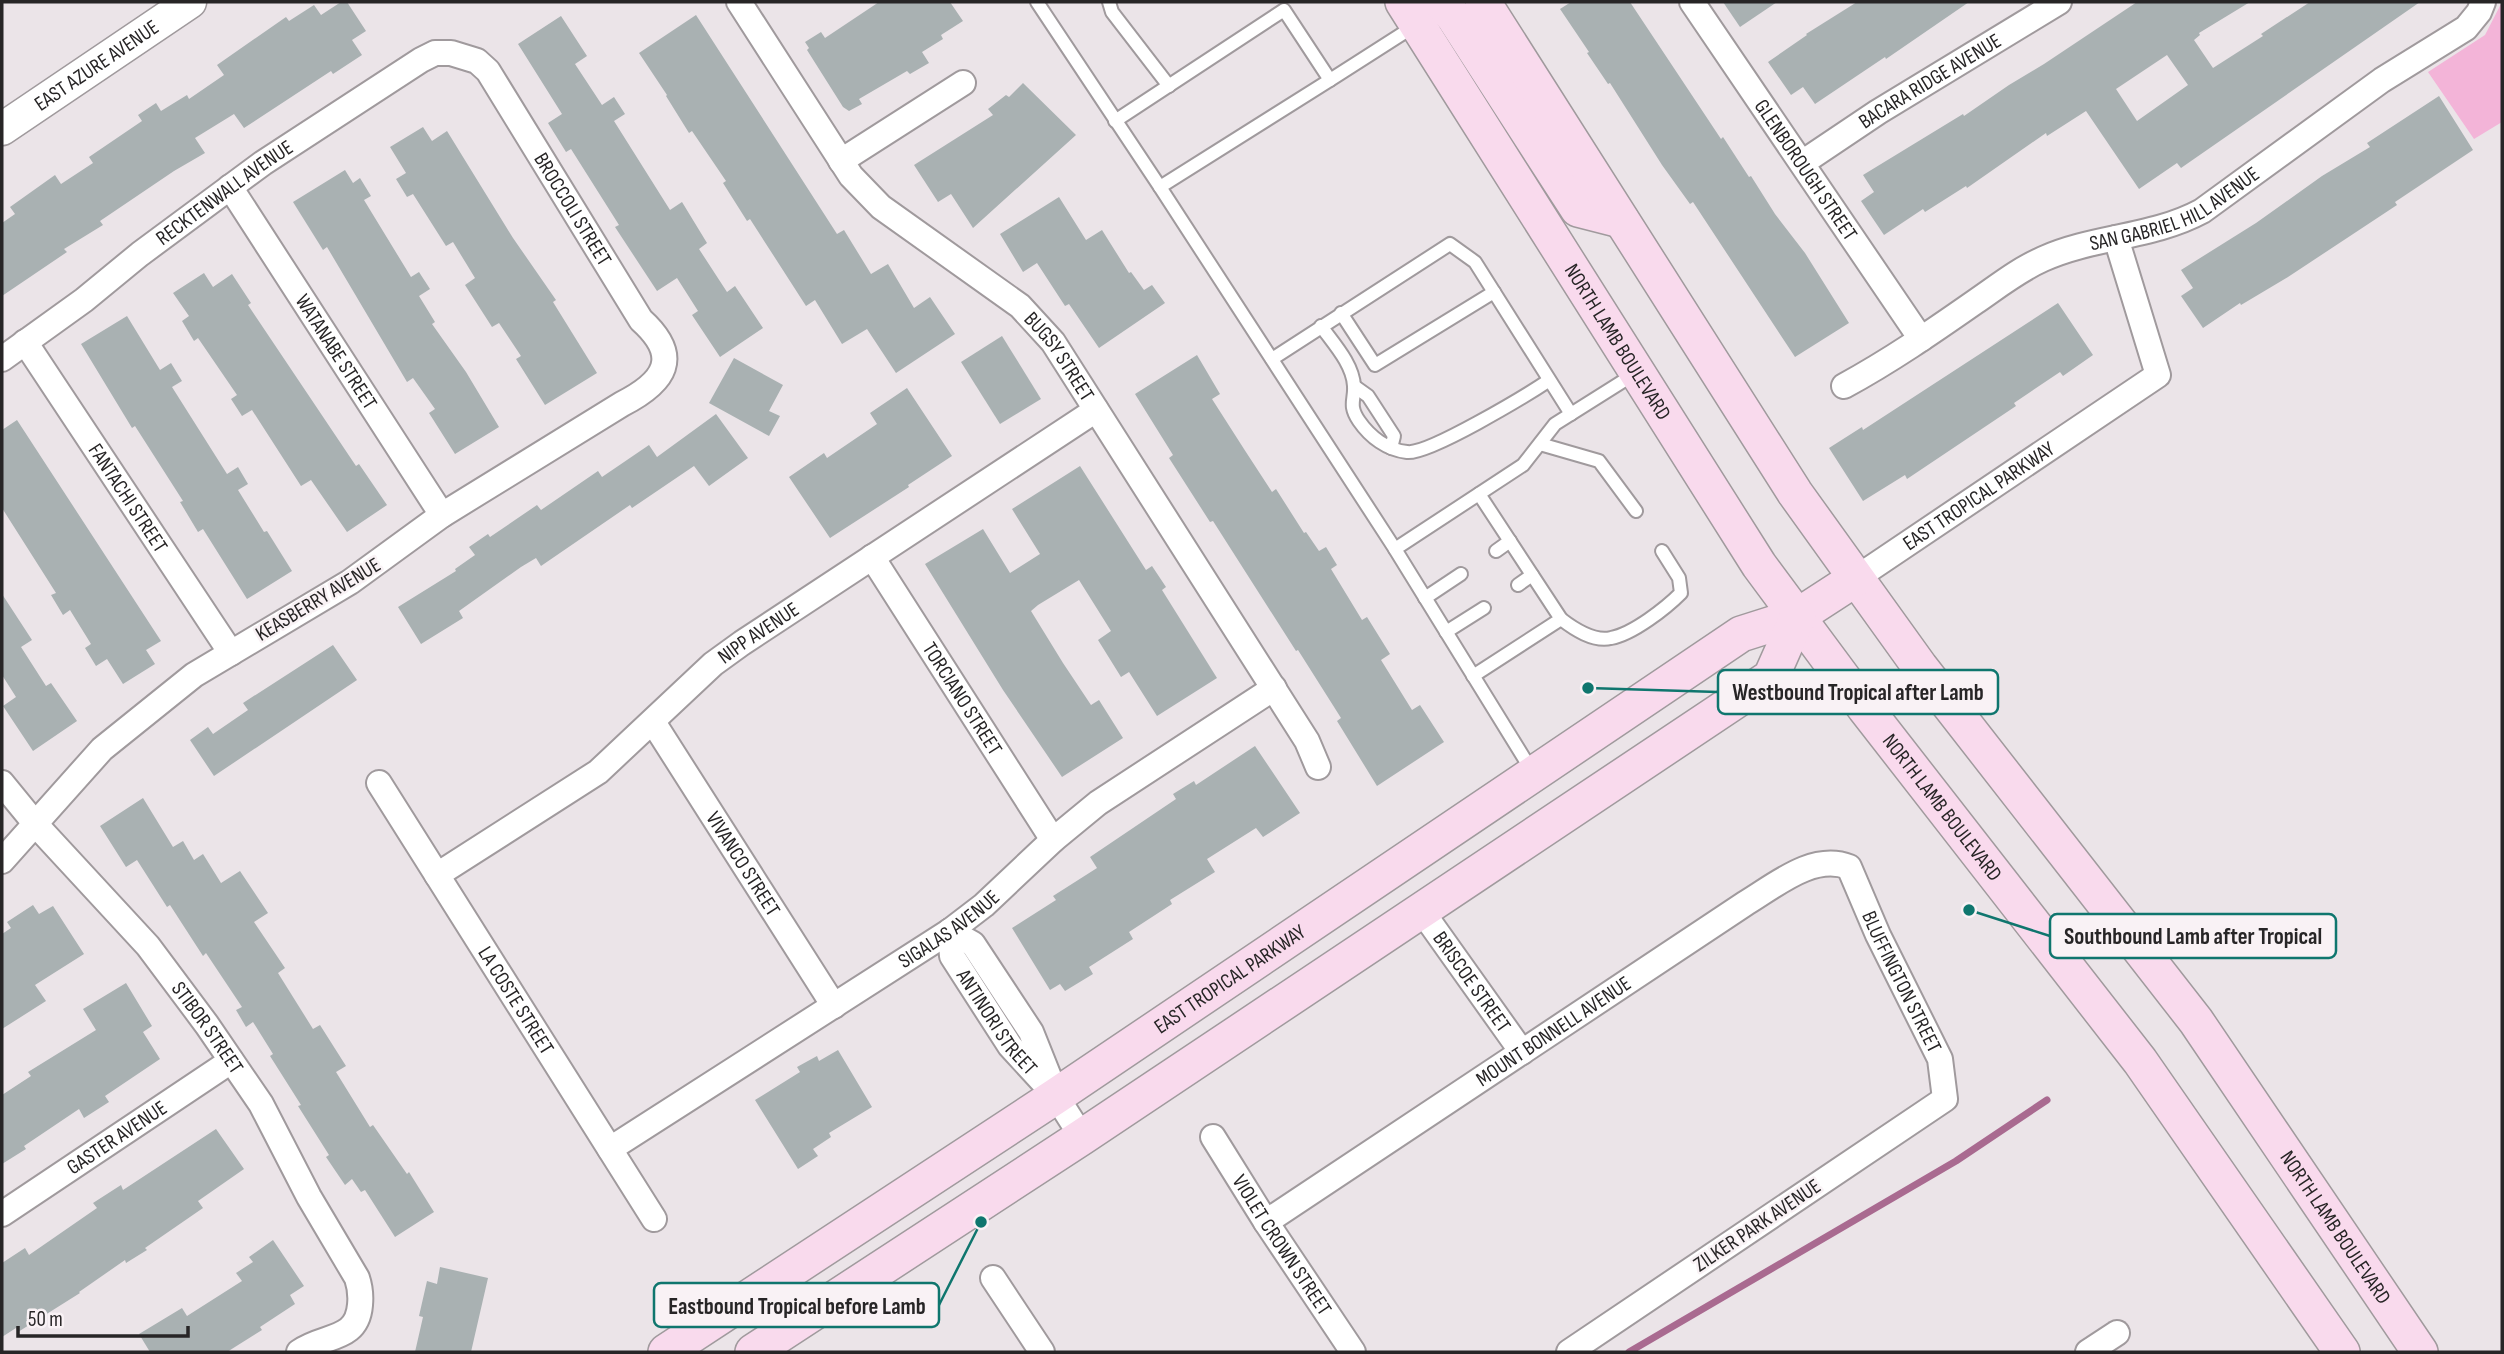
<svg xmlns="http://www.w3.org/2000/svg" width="2504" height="1354" font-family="'Sofia Sans Condensed',sans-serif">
<rect width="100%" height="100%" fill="#ebe4e8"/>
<polygon fill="#f3b4d8" points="2502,2 2502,122 2474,139 2428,72 2485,35"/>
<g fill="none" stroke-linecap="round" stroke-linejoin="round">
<polyline stroke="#a96a90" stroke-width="7" points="1629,1352 1956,1161 2047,1100"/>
</g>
<g fill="#a9b1b2" fill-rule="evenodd">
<polygon points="341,2 347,2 366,31 352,40 362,55 333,74 331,71 244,128 234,114 195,138 205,153 174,171 100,221 103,225 64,249 67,252 2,296 2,223 15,214 10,207 55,175 61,184 93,163 89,157 142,121 138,115 156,103 161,111 187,95 189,99 224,75 217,65 286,17 289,21 314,5 321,15"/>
<polygon points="879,2 950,2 963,21 941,35 943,39 922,52 929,63 910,74 907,71 859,99 862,104 849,111 843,107 807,50 809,48 805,42 821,32 825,38"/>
<polygon points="1571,2 1630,2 1721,139 1723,137 1749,177 1751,176 1775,214 1805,253 1849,323 1795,357 1693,202 1690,204 1662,165 1610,83 1608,84 1587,53 1589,52 1560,9"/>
<polygon points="1723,2 1777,2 1740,27"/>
<polygon points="1857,2 1969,2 1886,59 1885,57 1815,104 1803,87 1791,95 1768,62 1807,35 1806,34"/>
<path d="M2137,2H2250L2199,33L2200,35L2194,40L2213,68L2263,36L2261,34L2310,2H2420L2181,168L2177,163L2139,189L2086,111L2047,136L2046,133L1967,188L1966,186L1925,212L1923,209L1884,235L1861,201L1874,192L1863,175L1963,114L1964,116L2009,85L2044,64ZM2167,55L2188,85L2137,121L2116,89Z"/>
<polygon points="696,15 837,234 844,230 871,274 888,264 914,308 930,297 955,334 896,373 867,329 842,344 815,300 806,306 750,219 747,221 723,183 726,181 692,131 689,133 666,96 667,95 639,53"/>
<polygon points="561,16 587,56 575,64 602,105 614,97 625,114 614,121 670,210 682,202 707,243 699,249 727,292 735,286 763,328 720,357 692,315 698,311 677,278 657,291 615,227 619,225 571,149 566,152 548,123 562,114 518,44"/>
<polygon points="1023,83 1076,135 973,228 951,194 938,202 914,165 993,115 988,109 1006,95 1009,97"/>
<polygon points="2439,96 2473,150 2395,202 2397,205 2288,277 2241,305 2240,303 2203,328 2181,296 2193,288 2181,270 2256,223 2322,176 2370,147 2367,143"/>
<polygon points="423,127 432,141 447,131 513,238 556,300 553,302 597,373 545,405 516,359 521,356 499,323 492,327 465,285 475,278 453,242 446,246 413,194 407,197 396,179 406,173 390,147"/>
<polygon points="345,170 353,183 360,178 371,196 364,200 411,277 419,272 430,289 419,296 435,322 432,324 466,372 499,427 455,454 429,413 435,409 413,378 407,382 327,247 323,250 293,202"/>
<polygon points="1059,197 1086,240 1102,230 1129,273 1131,272 1144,290 1152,285 1165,303 1099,348 1069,304 1065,306 1037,263 1023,272 1000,234"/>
<polygon points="204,273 213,287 232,274 251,303 248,305 356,466 359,464 387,505 347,532 311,480 301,486 252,410 242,416 231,399 237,395 198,338 194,341 182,321 189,316 173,293"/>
<polygon points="2058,303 2093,355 2063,376 2060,372 2014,403 2016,406 1907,479 1905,475 1863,501 1829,448 1862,427 1863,430"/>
<polygon points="127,316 160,370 171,363 182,381 172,387 227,474 238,467 248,484 238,490 264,532 267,531 292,571 247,599 203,529 198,532 180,502 183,501 135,426 132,428 81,344"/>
<polygon points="1002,336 1041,399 1000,424 961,362"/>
<polygon points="1197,355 1220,394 1212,399 1244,449 1272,492 1276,489 1304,533 1306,532 1319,551 1326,547 1337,565 1331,569 1362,620 1367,617 1390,654 1381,660 1412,710 1420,705 1444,742 1377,786 1337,721 1341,718 1298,650 1296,651 1213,521 1210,522 1169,458 1173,455 1135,394"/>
<polygon points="734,358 783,385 769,411 780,416 769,436 709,403"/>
<polygon points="907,388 952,456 908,485 909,487 830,538 789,477 824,453 827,458 877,424 870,413"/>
<polygon points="716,414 748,458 709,486 694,466 632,508 630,505 541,566 536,558 521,567 459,611 463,618 421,644 398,607 456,571 455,569 475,555 469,547 488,534 490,537 537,505 541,510 598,471 602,477 649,445 657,457"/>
<polygon points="17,420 161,641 146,650 155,664 123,684 107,659 96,666 85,648 91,644 70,610 63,615 51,595 56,593 2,508 2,430"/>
<polygon points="1080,466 1146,570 1152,566 1166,587 1162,590 1217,678 1157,716 1129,672 1121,677 1098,640 1111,631 1079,580 1038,605 1031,611 1063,663 1091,705 1099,700 1123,738 1062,777 1003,690 925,564 983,529 1010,573 1040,554 1012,509"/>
<polygon points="2,594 32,640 21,647 46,686 51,683 77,721 33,751 3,706 16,697 2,675"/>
<polygon points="333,645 357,680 214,776 190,740 208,727 213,734 248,710 243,703"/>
<polygon points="1255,746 1300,813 1263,837 1256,828 1207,859 1215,872 1170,900 1172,904 1129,932 1133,939 1089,967 1093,974 1065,991 1060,984 1050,990 1012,928 1056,900 1053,896 1097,868 1090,857 1176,799 1173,794 1194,781 1196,785"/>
<polygon points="143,798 173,847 183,841 194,860 203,854 221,883 240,871 268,913 254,922 285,968 278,973 313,1029 320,1025 346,1066 336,1072 370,1127 373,1125 407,1174 409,1172 434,1212 395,1237 365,1190 361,1192 352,1179 345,1185 326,1157 329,1155 298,1106 301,1105 270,1056 273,1054 253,1022 246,1027 236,1010 242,1007 206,953 203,956 170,905 167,907 137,860 126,867 100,826"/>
<polygon points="33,905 39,914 53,906 84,954 35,985 46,1001 2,1029 2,934 11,928 7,922"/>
<polygon points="126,983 152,1026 143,1032 160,1059 105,1096 109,1102 84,1118 79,1109 24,1146 26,1149 2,1164 2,1095 31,1076 28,1072 96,1030 83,1009"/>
<polygon points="838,1050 872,1107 829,1133 831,1137 813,1149 818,1156 798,1169 755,1100 800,1072 797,1067 817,1056 819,1061"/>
<polygon points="216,1129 244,1169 198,1201 203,1208 145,1248 147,1250 126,1263 125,1260 79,1292 80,1293 18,1332 16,1328 2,1337 2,1263 25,1248 29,1255 97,1208 93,1203 121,1185 123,1190"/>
<polygon points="273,1240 304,1286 290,1295 295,1304 260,1327 262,1330 227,1352 150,1352 139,1334 182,1308 187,1316 242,1281 236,1273 253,1262 249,1257"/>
<polygon points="440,1267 488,1278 471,1352 415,1352 423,1317 419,1316 427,1281 437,1284"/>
</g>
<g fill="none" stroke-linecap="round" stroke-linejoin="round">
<g stroke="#a09a9d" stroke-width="16">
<g id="service">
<polyline points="1037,2 1160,187 1395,549"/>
<polyline points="1109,2 1112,12 1169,86"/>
<polyline points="1330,80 1416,25"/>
<polyline points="1115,121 1284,10 1330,80 1160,187"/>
<polyline points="1341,313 1375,365 1494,292"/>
<path d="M1321,326C1333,343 1353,364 1354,386C1355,400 1348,405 1359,421C1370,437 1387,450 1407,452C1428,455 1527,395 1548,381"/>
<polyline points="1272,359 1450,244 1475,262 1571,414"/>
<polyline points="1354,386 1368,396 1394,436 1391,448"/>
<polyline points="1540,444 1599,461 1636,511"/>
<polyline points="1496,551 1510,541"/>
<polyline points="1518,585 1532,575"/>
<polyline points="1425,598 1461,574"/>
<path d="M1561,619C1574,629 1593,642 1611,638C1633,634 1666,608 1681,593L1679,578L1662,551"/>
<polyline points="1446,632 1484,608"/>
<polyline points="1473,676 1561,619 1479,494"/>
<polyline points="1532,771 1395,549 1523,465 1555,424 1636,373"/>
</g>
</g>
<g stroke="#a09a9d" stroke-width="28">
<g id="minor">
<path id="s1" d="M739,2L851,176L881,207L1020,306L1053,342L1307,741L1318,767"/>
<path id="s2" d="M1692,2L1921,339"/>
<polyline points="841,161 963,83"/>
<path id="s3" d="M1802,163L1878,112L2059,2"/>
<path id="s4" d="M230,187L442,515"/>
<path id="s5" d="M25,342L231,653"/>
<path id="s6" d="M2,359L84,300L140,254L263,163L421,60L435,53H451L477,61L488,71L641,320C682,357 665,382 622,404L442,515L350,582L194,675L102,749L2,861"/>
<path id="s7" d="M1844,386C1890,361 1932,332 1975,302C1997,287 2018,270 2043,259C2094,236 2152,238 2202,211L2382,80L2466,28L2479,12L2483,2"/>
<path id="s8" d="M872,557L1053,840"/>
<path id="s9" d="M1855,579L2158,375L2116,238"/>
<path id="s10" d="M653,722L834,1006"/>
<path id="s11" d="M2,783L38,827L148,946L207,1025L261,1104L309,1197L357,1278C360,1287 361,1295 360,1305C357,1342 324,1334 299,1352"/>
<path id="s12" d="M379,783L654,1219"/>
<path id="s13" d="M437,875L598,772L713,664L742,643L1096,410"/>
<path id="s14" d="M1421,910L1522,1052"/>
<path id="s15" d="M950,931L952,956L1010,1046L1056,1096L1082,1137"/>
<polyline points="950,931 973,944 1031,1032 1051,1082"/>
<path id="s16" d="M1213,1137L1266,1222L1353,1352"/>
<path id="s17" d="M610,1149L950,931L984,905L1053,840L1098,803L1274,688"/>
<path id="s18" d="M2,1214L231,1061"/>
<path id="s19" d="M1266,1222L1746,903C1776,885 1813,853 1849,867L1878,935L1940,1059L1945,1099L1569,1352"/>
<polyline points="993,1278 1042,1352"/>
<polyline points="2088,1352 2117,1333"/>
</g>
</g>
<g stroke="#a09a9d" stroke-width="35">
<g id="tertiary">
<path id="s20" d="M2,129L190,2"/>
</g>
</g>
<g stroke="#a09a9d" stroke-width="38">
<g id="secondary">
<path id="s21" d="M1403,2L1759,565L1865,708L2140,1061L2342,1352"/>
<polyline points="1441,2 1454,17 1578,209 1621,220"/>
<path id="s22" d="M1483,2L1795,493L1920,667L2196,1021L2420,1352"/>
<path id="s23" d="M666,1352L1056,1096L1741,634L1798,616L1855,579"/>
<polyline points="753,1352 1082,1137 1771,677 1798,616"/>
</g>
</g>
<use href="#service" stroke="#fff" stroke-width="12"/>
<use href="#minor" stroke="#fff" stroke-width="24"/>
<use href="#tertiary" stroke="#fff" stroke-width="32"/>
<use href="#secondary" stroke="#f9daed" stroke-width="35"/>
</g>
<g text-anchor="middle" stroke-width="5" stroke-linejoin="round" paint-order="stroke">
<g font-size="21" fill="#272526" stroke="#f9f2f5">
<text dy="7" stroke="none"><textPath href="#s20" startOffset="114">EAST AZURE AVENUE</textPath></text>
<text dy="7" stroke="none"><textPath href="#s3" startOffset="152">BACARA RIDGE AVENUE</textPath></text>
<text dy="7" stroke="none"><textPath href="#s2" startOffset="203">GLENBOROUGH STREET</textPath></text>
<text dy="7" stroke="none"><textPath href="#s6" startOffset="278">RECKTENWALL AVENUE</textPath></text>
<text dy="7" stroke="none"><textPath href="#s7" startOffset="378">SAN GABRIEL HILL AVENUE</textPath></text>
<text dy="7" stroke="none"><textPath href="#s6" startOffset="751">BROCCOLI STREET</textPath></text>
<text dy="7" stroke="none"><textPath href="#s21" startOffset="402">NORTH LAMB BOULEVARD</textPath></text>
<text dy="7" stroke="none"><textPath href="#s4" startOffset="196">WATANABE STREET</textPath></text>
<text dy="7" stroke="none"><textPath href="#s1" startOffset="485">BUGSY STREET</textPath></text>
<text dy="7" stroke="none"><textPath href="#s9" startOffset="149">EAST TROPICAL PARKWAY</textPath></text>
<text dy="7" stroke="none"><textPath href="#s5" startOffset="187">FANTACHI STREET</textPath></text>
<text transform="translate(318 599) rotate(-31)" y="7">KEASBERRY AVENUE</text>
<text dy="7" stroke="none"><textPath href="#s13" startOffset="404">NIPP AVENUE</textPath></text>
<text dy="7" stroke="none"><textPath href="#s8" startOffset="168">TORCIANO STREET</textPath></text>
<text dy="7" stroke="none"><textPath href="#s21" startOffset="970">NORTH LAMB BOULEVARD</textPath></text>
<text dy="7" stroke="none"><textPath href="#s10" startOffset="168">VIVANCO STREET</textPath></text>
<text dy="7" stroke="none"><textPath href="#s17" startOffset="404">SIGALAS AVENUE</textPath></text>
<text dy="7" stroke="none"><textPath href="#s23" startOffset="676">EAST TROPICAL PARKWAY</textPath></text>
<text dy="7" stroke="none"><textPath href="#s14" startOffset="88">BRISCOE STREET</textPath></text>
<text dy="7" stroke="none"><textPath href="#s19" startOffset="816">BLUFFINGTON STREET</textPath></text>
<text dy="7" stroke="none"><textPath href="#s12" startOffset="257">LA COSTE STREET</textPath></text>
<text dy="7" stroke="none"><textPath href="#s15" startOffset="105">ANTINORI STREET</textPath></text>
<text dy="7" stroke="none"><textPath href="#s11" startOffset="320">STIBOR STREET</textPath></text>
<text dy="7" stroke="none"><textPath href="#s19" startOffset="345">MOUNT BONNELL AVENUE</textPath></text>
<text dy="7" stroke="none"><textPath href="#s18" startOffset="138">GASTER AVENUE</textPath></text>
<text transform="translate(1757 1225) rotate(-34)" y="7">ZILKER PARK AVENUE</text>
<text dy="7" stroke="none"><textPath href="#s22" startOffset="1494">NORTH LAMB BOULEVARD</textPath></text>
<text dy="7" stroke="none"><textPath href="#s16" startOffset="128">VIOLET CROWN STREET</textPath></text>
</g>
</g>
<path fill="none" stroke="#0f766e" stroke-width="2.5" d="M1588 688L1718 692M1969 910L2050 936M981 1222L939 1305"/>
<g fill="#0f766e" stroke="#f9f2f5" stroke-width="2.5">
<circle cx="1588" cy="688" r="7"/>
<circle cx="1969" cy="910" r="7"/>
<circle cx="981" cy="1222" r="7"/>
</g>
<g fill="#f9f2f5" stroke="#0f766e" stroke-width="2.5">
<rect x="1718" y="670" width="280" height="44" rx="7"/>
<rect x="2050" y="914" width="286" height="44" rx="7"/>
<rect x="654" y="1283" width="285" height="44" rx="7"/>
</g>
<g font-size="23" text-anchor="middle" font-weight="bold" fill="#272526">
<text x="1858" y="700">Westbound Tropical after Lamb</text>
<text x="2193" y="944">Southbound Lamb after Tropical</text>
<text x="797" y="1314">Eastbound Tropical before Lamb</text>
</g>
<rect width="2504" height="1354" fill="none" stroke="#272526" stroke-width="7"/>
<path d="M18 1326v10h170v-10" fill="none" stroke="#272526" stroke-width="3.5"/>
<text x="28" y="1326" font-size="21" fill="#272526" stroke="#f9f2f5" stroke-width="5" paint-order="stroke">50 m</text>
</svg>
